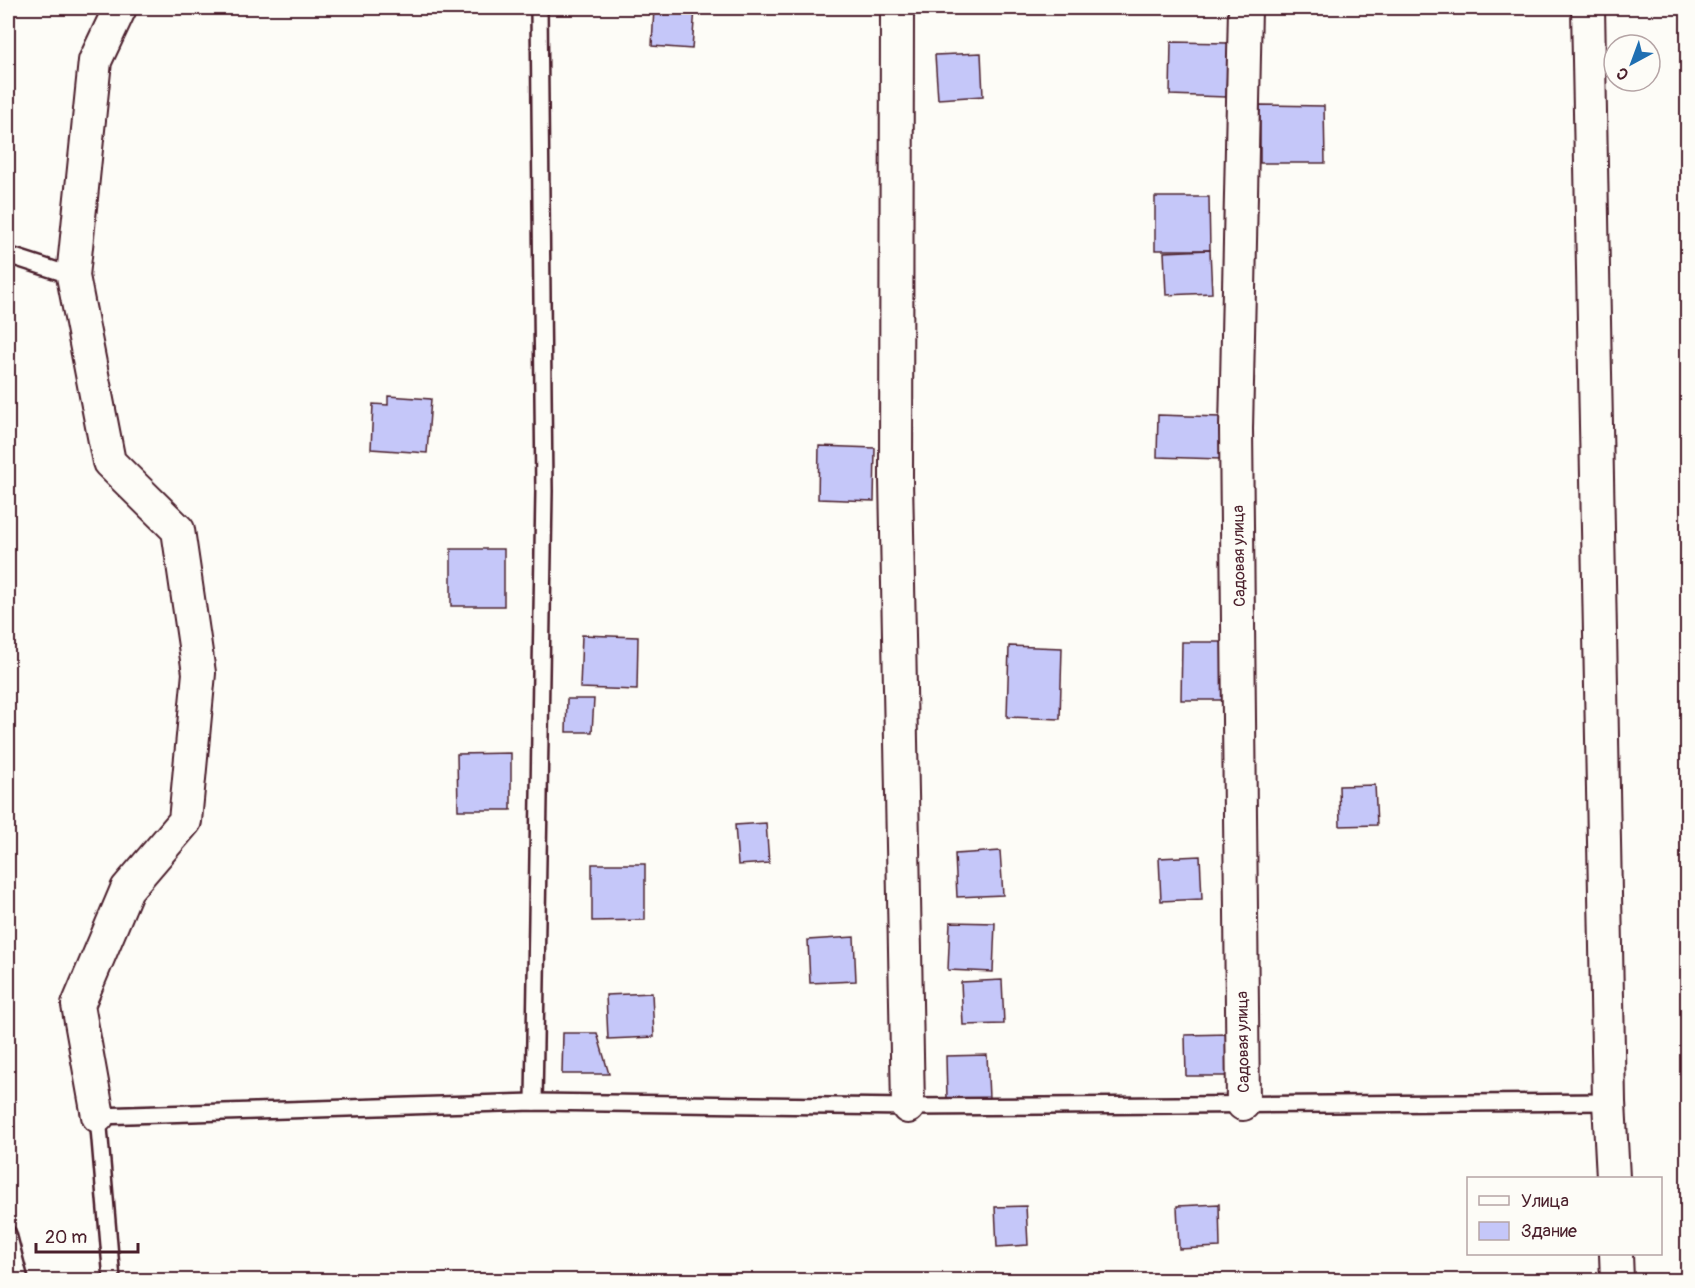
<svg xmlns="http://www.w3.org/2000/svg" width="1695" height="1288" font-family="Pangolin,sans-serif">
<rect width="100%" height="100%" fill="#fdfcf7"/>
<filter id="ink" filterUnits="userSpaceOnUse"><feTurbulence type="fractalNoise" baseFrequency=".0167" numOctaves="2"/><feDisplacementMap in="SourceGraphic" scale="12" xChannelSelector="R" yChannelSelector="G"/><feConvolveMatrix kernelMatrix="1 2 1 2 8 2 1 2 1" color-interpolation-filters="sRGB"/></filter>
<g filter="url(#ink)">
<g fill="#c5c7f9" stroke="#4a1f2b" stroke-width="1.5">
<polygon points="654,8 695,8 692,49 652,46"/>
<polygon points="1171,42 1228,43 1226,97 1170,95"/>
<polygon points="981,53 983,96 938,99 935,55"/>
<polygon points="1260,105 1324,106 1325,163 1260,163"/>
<polygon points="1155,197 1209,197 1210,250 1155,250"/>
<polygon points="1210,250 1212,293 1166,295 1164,252"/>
<polygon points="388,396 431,399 427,453 371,449 373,404 388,405"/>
<polygon points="1158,415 1220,417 1220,459 1157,457"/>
<polygon points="819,446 875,448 874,501 818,499"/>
<rect x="451" y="549" width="53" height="57"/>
<polygon points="582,635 638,637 637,690 580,688"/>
<polygon points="1182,642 1226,642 1226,700 1181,700"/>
<polygon points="1009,646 1062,648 1060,719 1007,717"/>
<polygon points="567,699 594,699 592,732 566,732"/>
<polygon points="511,753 511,810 458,810 457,754"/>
<polygon points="1375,785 1377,825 1340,826 1339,786"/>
<polygon points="766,823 769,863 738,865 735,825"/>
<polygon points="1000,851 1003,895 957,897 955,854"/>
<polygon points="1200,856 1202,899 1161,901 1159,858"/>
<polygon points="592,864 645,864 645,920 592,921"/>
<polygon points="950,922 995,923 993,972 948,970"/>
<polygon points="854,937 856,981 810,983 808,940"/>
<polygon points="1002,980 1004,1024 963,1025 961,982"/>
<polygon points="652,993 654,1037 608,1039 606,995"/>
<polygon points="563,1033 597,1033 609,1074 562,1074"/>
<polygon points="1228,1034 1229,1076 1186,1076 1185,1035"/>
<polygon points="987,1055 989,1098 947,1099 946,1056"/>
<polygon points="1219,1204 1220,1247 1179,1249 1177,1206"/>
<polygon points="1026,1206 1028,1245 997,1247 995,1207"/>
</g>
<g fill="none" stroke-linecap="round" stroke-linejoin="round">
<g stroke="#4a1f2b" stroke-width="20">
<g id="lane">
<polyline points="8,255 73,276"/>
<polyline points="534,1102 544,491 539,8"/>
<polyline points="8,1234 20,1280"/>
<polyline points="112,1280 98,1116 534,1102 908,1107 1609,1102"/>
</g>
</g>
<g stroke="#4a1f2b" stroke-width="36">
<g id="street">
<polyline points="897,8 896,479 908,1107"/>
<polyline points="1588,8 1609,1102 1613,1178"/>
<polyline points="1243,1104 1236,429 1245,8"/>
<polyline points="98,1116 78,1005 127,889 185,821 199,673 178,530 109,462 73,276 95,61 120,8"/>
<polyline points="1616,1254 1617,1280"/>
</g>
</g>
<use href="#lane" stroke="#fdfcf7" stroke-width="15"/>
<use href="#street" stroke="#fdfcf7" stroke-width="32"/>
</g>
</g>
<g text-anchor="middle" stroke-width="4.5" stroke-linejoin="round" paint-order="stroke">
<g font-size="16" fill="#4a1f2b" stroke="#fdfcf7">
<text transform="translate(1238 556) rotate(-91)" y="6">Садовая улица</text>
<text transform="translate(1242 1042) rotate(-91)" y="6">Садовая улица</text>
</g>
</g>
<rect width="1695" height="1288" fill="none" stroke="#fdfcf7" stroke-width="30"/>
<rect x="15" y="15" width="1665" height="1258" fill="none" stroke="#4a1f2b" stroke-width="2" filter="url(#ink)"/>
<rect x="1467" y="1177" width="195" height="78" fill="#fdfcf7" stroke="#b5a4a5" stroke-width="1.5"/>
<rect x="1479" y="1196" width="30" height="9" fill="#fdfcf7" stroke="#b5a4a5" stroke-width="1.5"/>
<text x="1521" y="1207" font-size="18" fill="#4a1f2b">Улица</text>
<rect x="1479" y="1222" width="30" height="18" fill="#c5c7f9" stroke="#b5a4a5" stroke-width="1.5"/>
<text x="1521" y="1237" font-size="18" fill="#4a1f2b">Здание</text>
<g transform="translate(1632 63) rotate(221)"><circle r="28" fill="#fdfcf7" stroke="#b5a4a5" stroke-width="1.5"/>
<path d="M0-4.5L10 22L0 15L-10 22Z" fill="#1f6fb2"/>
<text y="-9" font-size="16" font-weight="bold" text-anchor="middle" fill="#4a1f2b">С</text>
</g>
<path d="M36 1243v9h102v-9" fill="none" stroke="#4a1f2b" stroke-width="3"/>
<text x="45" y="1243" font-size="18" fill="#4a1f2b" stroke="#fdfcf7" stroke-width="4.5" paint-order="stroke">20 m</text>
</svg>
